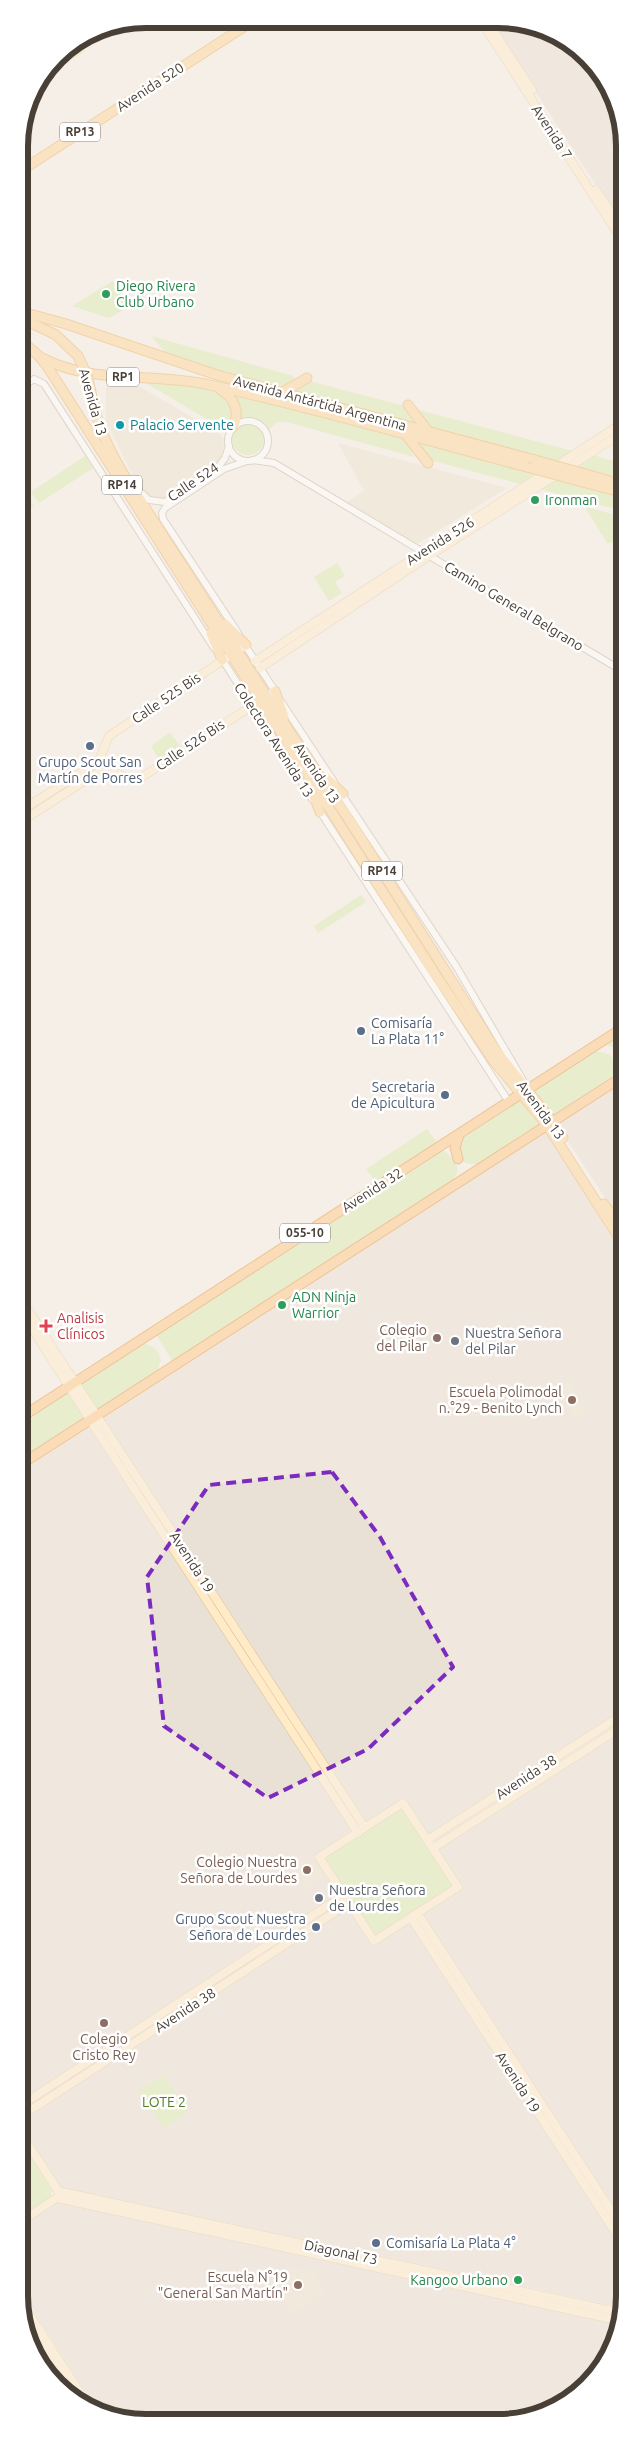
<svg xmlns="http://www.w3.org/2000/svg" width="644" height="2441" font-family="Ubuntu,sans-serif">
<rect width="100%" height="100%" fill="#f5efe8"/>
<g fill="#e9e1d5">
<polygon points="490,21 524,21 562,36 594,62 624,128 624,229"/>
<polygon points="625,1079 625,1228 556,1123"/>
<polygon points="545,1132 625,1253 625,1710 428,1836 405,1800 365,1823 102,1419"/>
<polygon points="89,1427 352,1830 318,1853 317,1861 340,1894 20,2104 20,1472"/>
<polygon points="625,1728 625,2227 422,1914 460,1890 461,1885 437,1850"/>
<polygon points="349,1906 373,1943 410,1922 625,2253 624,2308 82,2193 61,2188 58,2184 20,2125 20,2120"/>
<polygon points="56,2202 621,2323 616,2344 595,2377 537,2414 516,2421 120,2420 98,2411 20,2291 20,2225"/>
<polygon points="25,2323 74,2398 50,2379"/>
</g>
<g fill="#eee3d1">
<polygon points="106,382 135,384 219,433 224,440 223,456 217,463 163,499 145,494 134,478 106,421"/>
<polygon points="338,443 507,488 417,544 347,502 364,491"/>
<polygon points="568,1382 587,1412 575,1419 557,1389"/>
<polygon points="287,1858 315,1864 323,1877 307,1888"/>
<polygon points="288,2267 313,2272 326,2291 293,2313 270,2279"/>
</g>
<g fill="#d7ebae">
<polygon points="78,41 85,51 72,60 65,50"/>
<polygon points="113,281 128,307 109,318 72,306"/>
<polygon points="151,336 293,376 295,382 282,389 169,356"/>
<polygon points="309,381 408,407 420,426 291,391"/>
<path d="M144,382C174,384 238,378 231,424L224,429Z"/>
<path d="M227,391L405,439L414,457L287,422H277L269,430C260,418 252,415 238,419Z"/>
<polygon points="415,409 576,452 558,463 429,428"/>
<circle cx="248" cy="439" r="16"/>
<polygon points="411,440 541,474 524,485 422,458"/>
<polygon points="592,455 624,464 624,481 573,467"/>
<polygon points="85,456 93,468 39,503 31,492"/>
<polygon points="556,478 624,496 624,511 539,489"/>
<polygon points="26,494 34,506 19,516 19,498"/>
<polygon points="585,507 624,517 624,534 611,543 607,543"/>
<polygon points="624,540 624,569 612,551"/>
<polygon points="337,563 345,576 335,582 342,593 329,601 314,577"/>
<polygon points="170,732 180,746 159,760 151,746"/>
<polygon points="361,895 366,902 318,933 314,926"/>
<polygon points="624,1030 624,1058 615,1048 603,1044"/>
<polygon points="594,1050 610,1055 615,1064 615,1074 553,1116 534,1090"/>
<polygon points="519,1098 541,1124 480,1165 465,1163 457,1154 461,1137"/>
<polygon points="427,1129 438,1144 377,1183 366,1169"/>
<polygon points="441,1148 455,1161 458,1171 453,1180 173,1362 156,1334"/>
<path d="M144,1344C154,1346 158,1350 161,1360L156,1373L98,1410L80,1382L137,1345Z"/>
<polygon points="69,1390 87,1418 27,1456 20,1456 20,1421"/>
<polygon points="400,1809 404,1810 452,1884 451,1888 378,1936 374,1935 325,1860 327,1856"/>
<polygon points="163,2075 188,2112 164,2128 139,2091"/>
<polygon points="20,2138 53,2192 51,2192 52,2197 20,2219"/>
</g>
<g fill="none" stroke-linecap="round" stroke-linejoin="round">
<g stroke="#c1b6aa" stroke-width="8">
<g id="tertiary">
<polyline points="19,389 34,379 44,384 214,648"/>
<circle cx="248" cy="441" r="20"/>
<polyline points="253,460 274,463 624,672"/>
<polyline points="135,487 149,500 165,502 219,466 225,458 229,446"/>
<polyline points="238,633 163,519 162,513 165,508 224,469 247,461"/>
<polyline points="243,642 277,694"/>
<polyline points="220,656 254,709"/>
<polyline points="282,703 334,782"/>
<polyline points="260,717 312,799"/>
<polyline points="341,793 456,966 524,1082"/>
<polyline points="319,810 509,1102"/>
</g>
</g>
<g stroke="#dac197" stroke-width="9">
<g id="secondary">
<polyline points="481,21 624,243"/>
<polyline points="487,21 532,90"/>
<polyline points="596,190 624,233"/>
<polyline points="255,661 624,422"/>
<polyline points="260,668 429,556 624,432"/>
<polyline points="19,812 94,764 100,758 109,736 246,645"/>
<path d="M19,823L103,769C116,769 126,782 139,779L275,691"/>
<polyline points="19,1296 365,1828"/>
<polyline points="19,1308 140,1498 358,1833"/>
<polygon points="403,1803 458,1887 374,1941 319,1857"/>
<polyline points="427,1840 625,1713"/>
<polyline points="433,1848 625,1725"/>
<polyline points="418,1914 625,2232"/>
<polyline points="411,1918 625,2247"/>
<polyline points="20,2106 344,1895"/>
<polyline points="20,2117 349,1903"/>
<polyline points="20,2132 61,2195 20,2222"/>
<polyline points="58,2191 613,2311 623,2311"/>
<polyline points="57,2198 621,2321"/>
<polyline points="20,2300 90,2408"/>
<polyline points="20,2311 80,2404"/>
</g>
</g>
<g stroke="#eab160" stroke-width="11">
<g id="primary">
<polyline points="19,172 256,19"/>
<polyline points="19,311 66,324 217,375 535,460"/>
<polyline points="19,317 56,335 78,356"/>
<polyline points="19,339 39,356 47,366 435,974 493,1060 547,1125 625,1247"/>
<polyline points="19,354 22,363 19,379"/>
<path d="M42,358C94,385 154,372 210,385C316,408 421,439 527,467"/>
<path d="M221,390C235,398 240,413 233,427"/>
<path d="M91,392C96,424 109,450 126,478L289,731L350,821L497,1052L549,1117L563,1138"/>
<polyline points="283,392 307,378"/>
<polyline points="408,405 428,431"/>
<polyline points="406,435 428,463"/>
<polyline points="582,473 624,485"/>
<polyline points="579,481 624,493"/>
<polyline points="225,624 246,645"/>
<polyline points="211,633 222,660"/>
<polyline points="275,691 284,717"/>
<polyline points="252,705 271,725"/>
<polyline points="325,777 343,794"/>
<polyline points="310,786 320,812"/>
<polyline points="604,1204 625,1235"/>
<polyline points="551,2410 563,2403"/>
</g>
</g>
<g stroke="#e68e31" stroke-width="11">
<g id="trunk">
<polyline points="458,1159 455,1147 459,1135"/>
<polyline points="20,1418 624,1027"/>
<polyline points="20,1465 625,1075"/>
</g>
</g>
<use href="#tertiary" stroke="#fff" stroke-width="6"/>
<use href="#secondary" stroke="#ffebc7" stroke-width="8"/>
<use href="#primary" stroke="#ffd596" stroke-width="9"/>
<use href="#trunk" stroke="#ffc87f" stroke-width="9"/>
<g stroke="#eab160" stroke-width="11" stroke-linecap="butt">
<g id="primary-bridge">
<polyline points="78,356 87,375 91,392"/>
<polyline points="535,460 582,473"/>
<polyline points="527,467 579,481"/>
</g>
</g>
<use href="#primary-bridge" stroke="#ffd596" stroke-width="9"/>
</g>
<path d="M0 0H644V2441H0ZM332,1472L380,1537L453,1667L368,1749L268,1798L164,1726L147,1577L209,1485Z" fill="#f5efe8" fill-opacity=".55" fill-rule="evenodd"/>
<path fill="none" stroke="#7b2cbf" stroke-width="4" stroke-dasharray="10 6" stroke-linejoin="round" d="M332,1472L380,1537L453,1667L368,1749L268,1798L164,1726L147,1577L209,1485Z"/>
<g fill="#2e9e5b" stroke="#fff" stroke-width="2">
<circle cx="106" cy="294" r="5"/>
<circle cx="535" cy="500" r="5"/>
<circle cx="282" cy="1305" r="5"/>
<circle cx="518" cy="2280" r="5"/>
</g>
<circle fill="#0f9aa8" stroke="#fff" stroke-width="2" cx="120" cy="425" r="5"/>
<g fill="#5c6f8a" stroke="#fff" stroke-width="2">
<circle cx="90" cy="746" r="5"/>
<circle cx="361" cy="1031" r="5"/>
<circle cx="445" cy="1095" r="5"/>
<circle cx="316" cy="1927" r="5"/>
<circle cx="376" cy="2243" r="5"/>
</g>
<path fill="#e0444e" stroke="#fff" stroke-width="2" d="M43.5 1318.5h5v5h5v5h-5v5h-5v-5h-5v-5h5z"/>
<g fill="#8d6e63" stroke="#fff" stroke-width="2">
<circle cx="437" cy="1338" r="5"/>
<circle cx="572" cy="1400" r="5"/>
<circle cx="307" cy="1870" r="5"/>
<circle cx="104" cy="2023" r="5"/>
<circle cx="298" cy="2285" r="5"/>
</g>
<g fill="#6b7280" stroke="#fff" stroke-width="2">
<circle cx="455" cy="1341" r="5"/>
<circle cx="319" cy="1898" r="5"/>
</g>
<g text-anchor="middle" stroke-width="5" stroke-linejoin="round" paint-order="stroke">
<g fill="#fff" stroke="#7f7972" stroke-width="1">
<rect x="60" y="122.5" width="40" height="19" rx="4"/>
<rect x="107" y="367.5" width="32" height="19" rx="4"/>
<rect x="102" y="475.5" width="40" height="19" rx="4"/>
<rect x="362" y="861.5" width="40" height="19" rx="4"/>
<rect x="280" y="1223.5" width="50" height="19" rx="4"/>
</g>
<g font-size="12" font-weight="bold" fill="#483f36">
<text x="80" y="136">RP13</text>
<text x="123" y="381">RP1</text>
<text x="122" y="489">RP14</text>
<text x="382" y="875">RP14</text>
<text x="305" y="1237">055-10</text>
</g>
<g font-size="14" fill="#483f36" stroke="#fff">
<text transform="translate(150 87) rotate(-33)" y="5">Avenida 520</text>
<text transform="translate(552 132) rotate(57)" y="5">Avenida 7</text>
<text transform="translate(93 402) rotate(74)" y="5">Avenida 13</text>
<text transform="translate(320 403) rotate(15)" y="5">Avenida Antártida Argentina</text>
<text transform="translate(193 482) rotate(-34)" y="5">Calle 524</text>
<text transform="translate(440 541) rotate(-32)" y="5">Avenida 526</text>
<text transform="translate(514 606) rotate(31)" y="5">Camino General Belgrano</text>
<text transform="translate(166 698) rotate(-34)" y="5">Calle 525 Bis</text>
<text transform="translate(274 740) rotate(57)" y="5">Colectora Avenida 13</text>
<text transform="translate(190 745) rotate(-34)" y="5">Calle 526 Bis</text>
<text transform="translate(317 773) rotate(56)" y="5">Avenida 13</text>
<text transform="translate(541 1110) rotate(53)" y="5">Avenida 13</text>
<text transform="translate(372 1190) rotate(-33)" y="5">Avenida 32</text>
<text transform="translate(192 1562) rotate(57)" y="5">Avenida 19</text>
<text transform="translate(526 1777) rotate(-33)" y="5">Avenida 38</text>
<text transform="translate(185 2010) rotate(-33)" y="5">Avenida 38</text>
<text transform="translate(518 2082) rotate(57)" y="5">Avenida 19</text>
<text transform="translate(341 2252) rotate(12)" y="5">Diagonal 73</text>
</g>
<g font-size="14" fill="#27864d" stroke="#fff" text-anchor="start">
<text x="116" y="291">Diego Rivera<tspan x="116" dy="16">Club Urbano</tspan></text>
<text x="545" y="505">Ironman</text>
<text x="292" y="1302">ADN Ninja<tspan x="292" dy="16">Warrior</tspan></text>
<text x="508" y="2285" text-anchor="end">Kangoo Urbano</text>
</g>
<g font-size="14" fill="#0d838f" stroke="#fff" text-anchor="start">
<text x="130" y="430">Palacio Servente</text>
</g>
<g font-size="14" fill="#4e5e75" stroke="#fff" text-anchor="start">
<text x="90" y="767" text-anchor="middle">Grupo Scout San<tspan x="90" dy="16">Martín de Porres</tspan></text>
<text x="371" y="1028">Comisaría<tspan x="371" dy="16">La Plata 11°</tspan></text>
<text x="435" y="1092" text-anchor="end">Secretaria<tspan x="435" dy="16">de Apicultura</tspan></text>
<text x="306" y="1924" text-anchor="end">Grupo Scout Nuestra<tspan x="306" dy="16">Señora de Lourdes</tspan></text>
<text x="386" y="2248">Comisaría La Plata 4°</text>
</g>
<g font-size="14" fill="#be3a42" stroke="#fff" text-anchor="start">
<text x="57" y="1323">Analisis<tspan x="57" dy="16">Clínicos</tspan></text>
</g>
<g font-size="14" fill="#785e54" stroke="#fff" text-anchor="end">
<text x="427" y="1335">Colegio<tspan x="427" dy="16">del Pilar</tspan></text>
<text x="562" y="1397">Escuela Polimodal<tspan x="562" dy="16">n.°29 - Benito Lynch</tspan></text>
<text x="297" y="1867">Colegio Nuestra<tspan x="297" dy="16">Señora de Lourdes</tspan></text>
<text x="104" y="2044" text-anchor="middle">Colegio<tspan x="104" dy="16">Cristo Rey</tspan></text>
<text x="288" y="2282">Escuela N°19<tspan x="288" dy="16">"General San Martín"</tspan></text>
</g>
<g font-size="14" fill="#5b616d" stroke="#fff" text-anchor="start">
<text x="465" y="1338">Nuestra Señora<tspan x="465" dy="16">del Pilar</tspan></text>
<text x="329" y="1895">Nuestra Señora<tspan x="329" dy="16">de Lourdes</tspan></text>
</g>
<g font-size="14" fill="#517e25" stroke="#fff">
<text x="164" y="2107">LOTE 2</text>
</g>
</g>
<path d="M0 0H644V2441H0ZM146 28H498A118 118 0 0 1 616 146V2296A118 118 0 0 1 498 2414H146A118 118 0 0 1 28 2296V146A118 118 0 0 1 146 28Z" fill="#fff" fill-rule="evenodd"/>
<path fill="none" stroke="#483f36" stroke-width="6" d="M146 28H498A118 118 0 0 1 616 146V2296A118 118 0 0 1 498 2414H146A118 118 0 0 1 28 2296V146A118 118 0 0 1 146 28Z"/>
</svg>
